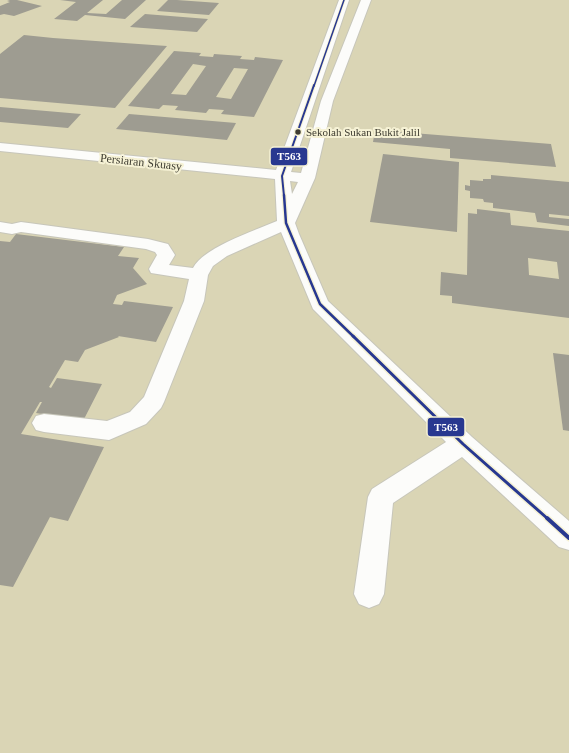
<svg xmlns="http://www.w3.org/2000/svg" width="569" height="753" font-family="Georgia,serif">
<rect width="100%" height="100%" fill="#eeecdd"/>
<rect fill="#dad5b5" x="0" y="0" width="569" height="753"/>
<g fill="#9e9c91" fill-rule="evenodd">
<polygon points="10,0 17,0 42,6 14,16 4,14 0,15 0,6 10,2 7,1"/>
<polygon points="60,0 103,0 87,13 106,14 122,0 146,0 125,19 85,15 77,21 54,19 76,2"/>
<polygon points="168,0 177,0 219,3 209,15 157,11"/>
<polygon points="145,14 208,19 197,32 130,27"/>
<polygon points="24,35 53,38 167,46 115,108 0,98 0,54"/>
<path d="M174,51L201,53L199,56L213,57L214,54L242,56L240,59L254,60L255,57L283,60L254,117L221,114L224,110L209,109L206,113L175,110L178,106L163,105L159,109L128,106ZM193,64L206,66L186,95L171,94ZM234,68L248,69L231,99L216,97Z"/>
<polygon points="0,107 81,114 68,128 0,122"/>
<polygon points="129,114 236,123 227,140 116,129"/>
<polygon points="375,130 551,144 556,167 450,158 450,149 373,142"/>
<polygon points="383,154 459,162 457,232 370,222"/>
<polygon points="491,175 569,182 569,216 549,214 549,217 569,219 569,226 537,222 535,213 493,208 493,203 484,202 483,199 470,198 470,191 465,190 465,185 470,186 470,180 483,181 483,179 491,179"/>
<path d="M477,209L510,213L511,225L569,231V318L452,303V296L440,295L441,272L467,275L468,213L477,214ZM528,258L557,262L559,279L529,275Z"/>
<polygon points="16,234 124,247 118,256 139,258 133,268 147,284 117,295 113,304 122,305 124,301 173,307 156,342 118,336 119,337 85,350 78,362 65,360 49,387 51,388 57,378 102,384 83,421 36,413 42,402 40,402 21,434 104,447 68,521 50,517 13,587 0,585 0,241 10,242"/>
<polygon points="553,353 569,355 569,431 563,430"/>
</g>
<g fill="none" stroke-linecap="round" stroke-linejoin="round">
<g stroke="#c7c6ba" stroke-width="2">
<path id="minor" d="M339,0H349L291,172L301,173L321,101L361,0H371L333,101L315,178L295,223L299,234L328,301L472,437L569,521V550L559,547L462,457L393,503L384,594L379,604L369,608L359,604L354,594L368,497L372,489L446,442L313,309L281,232L227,256L213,266L208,275L204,301L164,402L161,408L146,424L109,440L44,432L36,430L32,423L36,416L44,414L107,421L130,412L144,397L184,301L189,279L151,273L149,269L157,255L155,252L146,249L21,232L12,234L0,232V222L12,224L21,222L148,239L168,244L175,255L169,265L193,268C204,247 254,231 277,221L275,179L0,151V143L276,170ZM290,181L298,182L292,194Z"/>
</g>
<use href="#minor" fill="#fcfcfa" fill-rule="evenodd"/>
<g stroke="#f6f2d5" stroke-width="3">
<polyline id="bus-1-far4" points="314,86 344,0"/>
</g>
<g stroke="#f6f2d5" stroke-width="4">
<polyline id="bus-1-far3" points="284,196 282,176 314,85"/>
</g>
<g stroke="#f6f2d5" stroke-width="5">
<polyline id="bus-1-far2" points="284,195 286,223 320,304 354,337"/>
</g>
<g stroke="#f6f2d5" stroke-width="6">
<polyline id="bus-1-far1" points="353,336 463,444 548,519"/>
</g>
<g stroke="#f6f2d5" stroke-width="7">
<polyline id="bus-1" points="547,518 569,538"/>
</g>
<use href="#bus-1-far4" stroke="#283890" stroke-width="1.5"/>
<use href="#bus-1-far3" stroke="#283890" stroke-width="2"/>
<use href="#bus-1-far2" stroke="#283890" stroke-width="2.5"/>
<use href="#bus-1-far1" stroke="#283890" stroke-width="3"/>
<use href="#bus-1" stroke="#283890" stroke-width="4"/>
</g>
<circle fill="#3e3c31" stroke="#f6f2d5" stroke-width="1.5" cx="298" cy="132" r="3.5"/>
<g text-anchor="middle" stroke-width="4" stroke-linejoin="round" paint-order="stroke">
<g font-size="11" fill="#3e3c31" stroke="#f6f2d5" text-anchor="start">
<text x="306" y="136">Sekolah Sukan Bukit Jalil</text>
</g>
<g font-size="12" fill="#3e3c31" stroke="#f6f2d5">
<text transform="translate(141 162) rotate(6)" y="4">Persiaran Skuasy</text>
</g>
</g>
<g stroke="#f6f2d5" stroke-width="1.5">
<rect x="270" y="147" width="38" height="19" rx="4" fill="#283890"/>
<rect x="427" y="417" width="38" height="20" rx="4" fill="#283890"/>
</g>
<g font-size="11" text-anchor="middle" font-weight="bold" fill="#fff">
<text x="289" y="160">T563</text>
<text x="446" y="431">T563</text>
</g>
</svg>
